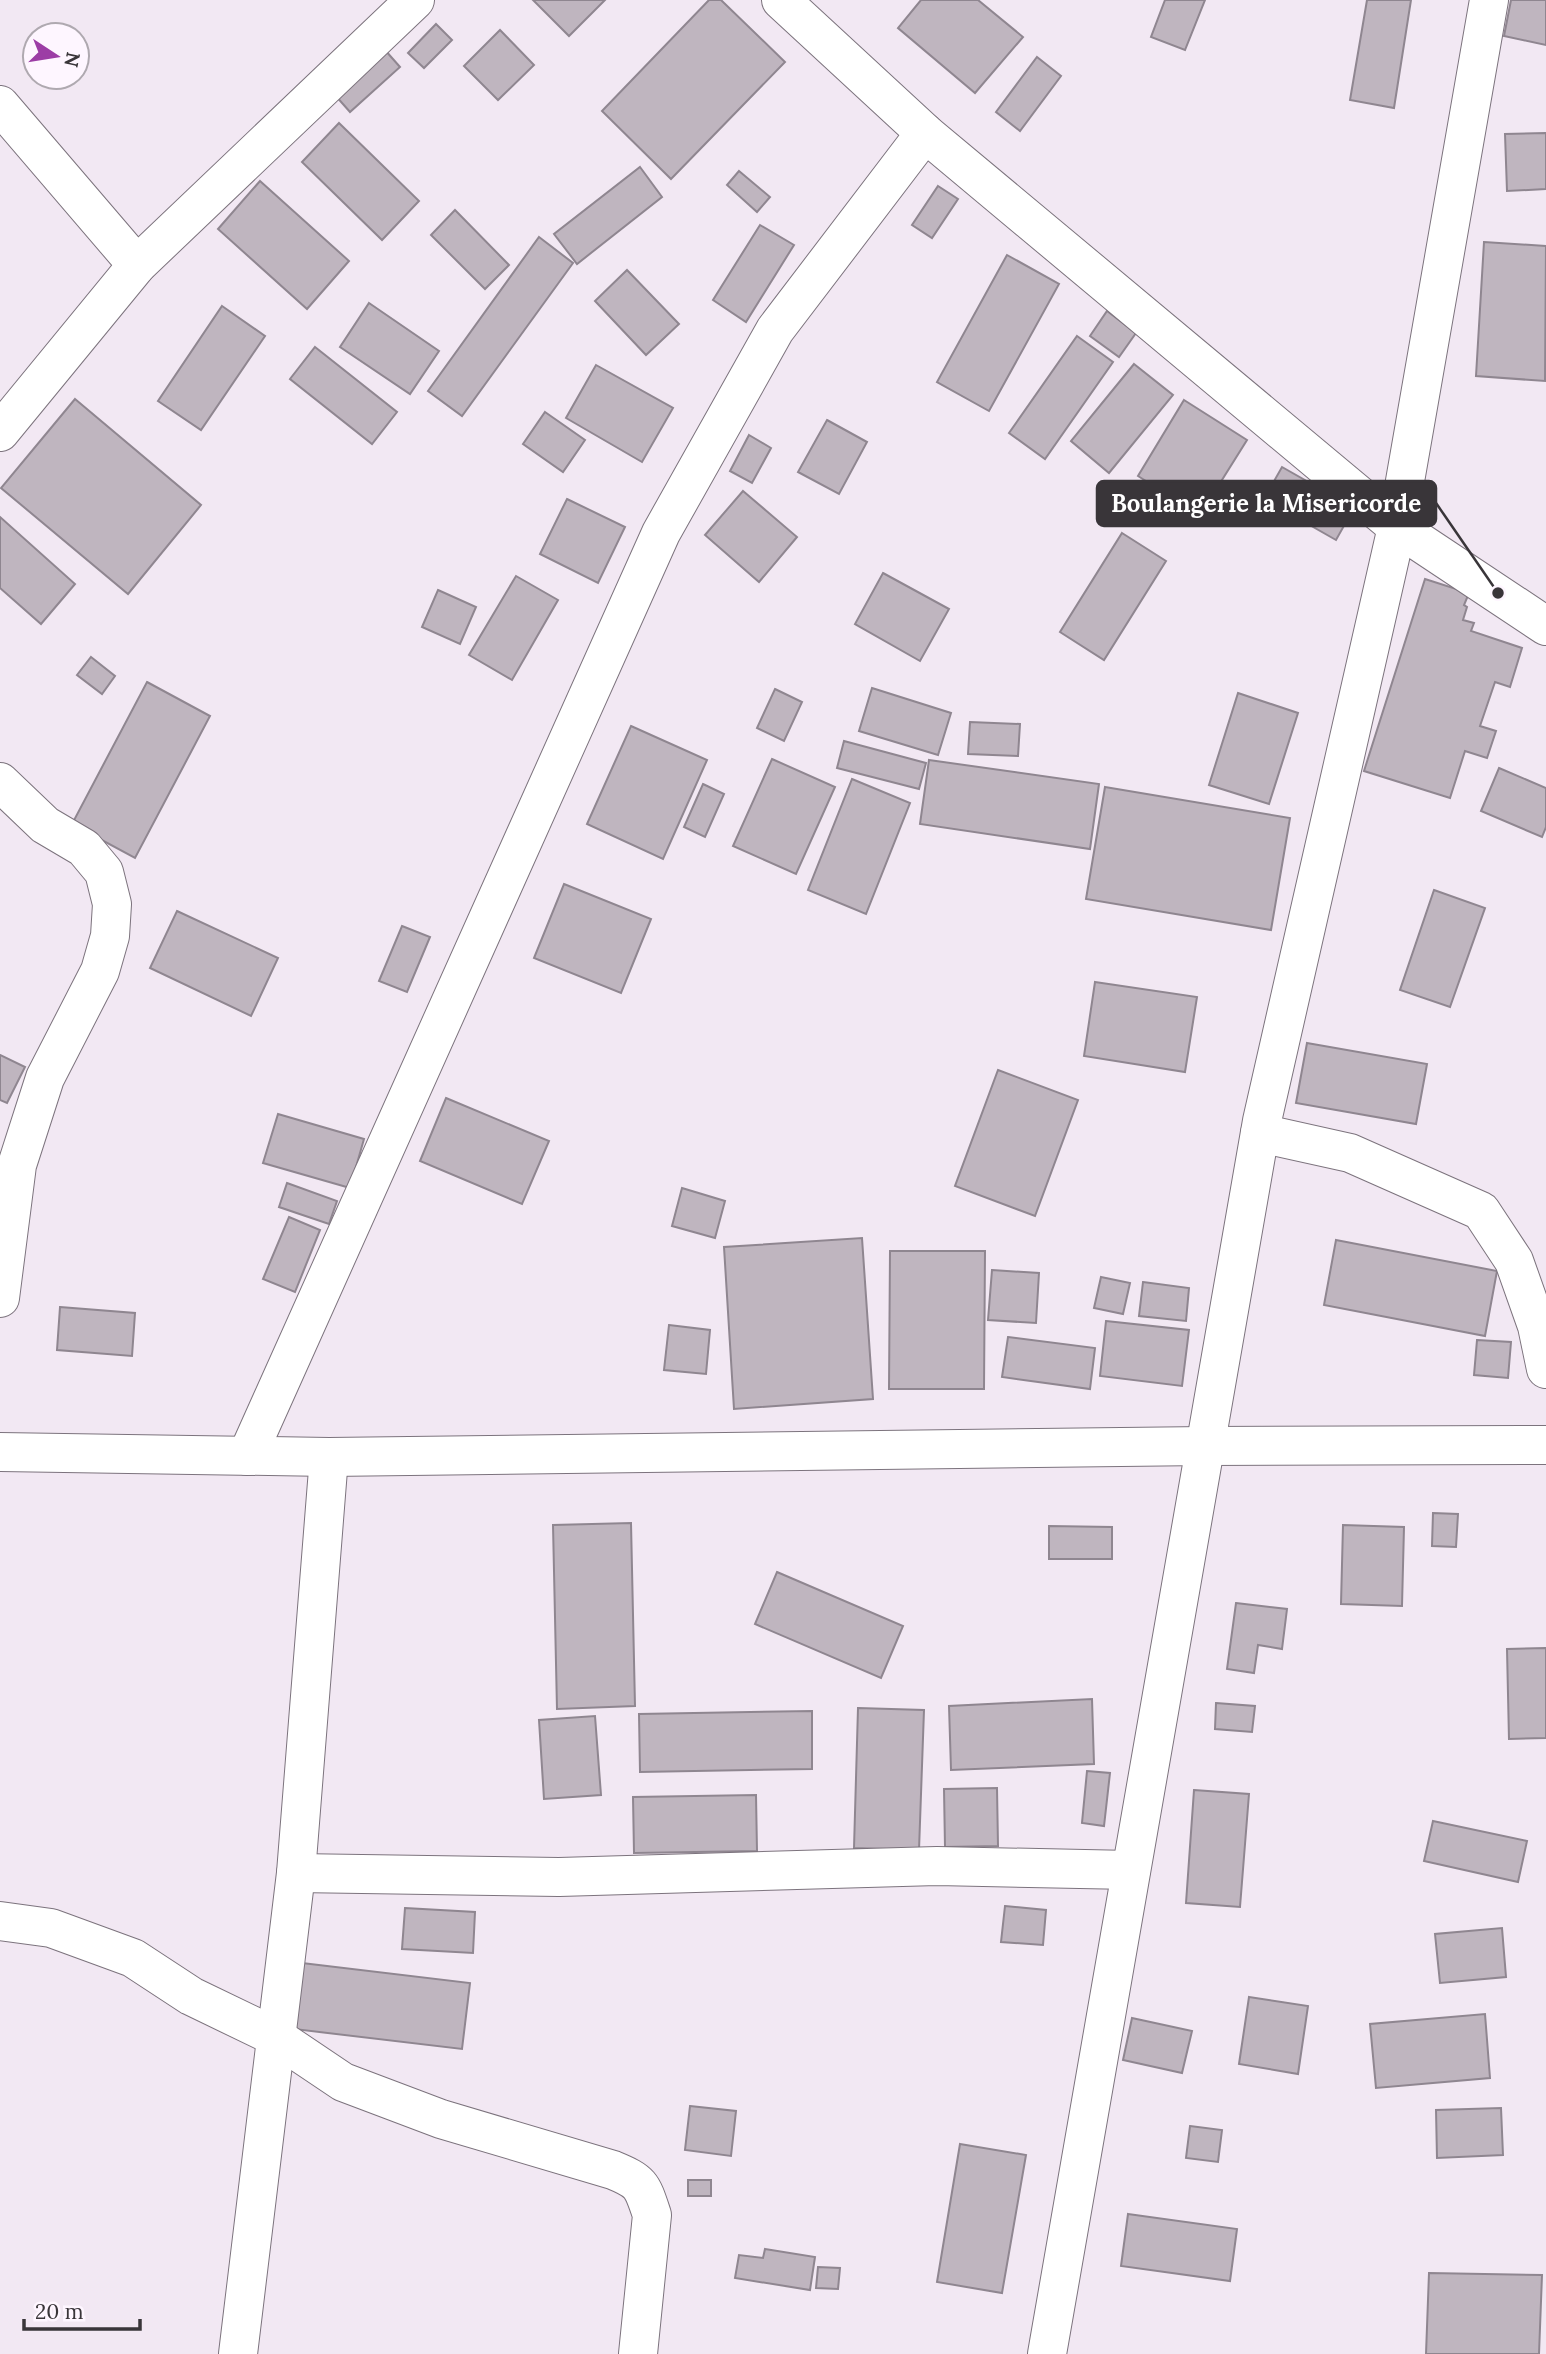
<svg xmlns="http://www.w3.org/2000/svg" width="1546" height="2354" font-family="Lora,serif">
<rect width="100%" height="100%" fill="#f2e8f3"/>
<g fill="#bfb5bf" stroke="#8f8690" stroke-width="2">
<polygon points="533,0 605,0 569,36"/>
<polygon points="709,0 721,0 785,62 671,179 602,111"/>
<polygon points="921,0 978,0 1023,37 975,93 898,28"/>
<polygon points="1165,0 1205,0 1185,50 1151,37"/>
<polygon points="1367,0 1411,0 1394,108 1350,100"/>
<polygon points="1511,0 1546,0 1546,45 1504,36"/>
<polygon points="436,24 452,40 424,68 408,53"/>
<polygon points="500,30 534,65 498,100 464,66"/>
<polygon points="385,50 400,67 350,112 335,95"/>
<polygon points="1037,57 1061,76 1020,131 996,112"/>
<polygon points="339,123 419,201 382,240 302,162"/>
<polygon points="1546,133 1546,189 1507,191 1505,134"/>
<polygon points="640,167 662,197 577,264 554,234"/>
<polygon points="739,171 770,197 757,212 727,185"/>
<polygon points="260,181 349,261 307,309 218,229"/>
<polygon points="938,186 958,199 932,238 912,225"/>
<polygon points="455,210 509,265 485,289 431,235"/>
<polygon points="760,225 794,245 746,322 713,300"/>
<polygon points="539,237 573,263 462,416 428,391"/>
<polygon points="1484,242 1546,246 1545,381 1476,376"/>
<polygon points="1007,255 1059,284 989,411 937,382"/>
<polygon points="627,270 679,324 646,355 595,301"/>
<polygon points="369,303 439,351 410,394 340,347"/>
<polygon points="222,306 265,336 201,430 158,401"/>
<polygon points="1107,311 1136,333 1119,357 1090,336"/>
<polygon points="1077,336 1113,362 1045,459 1009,433"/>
<polygon points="315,347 397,412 372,444 290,379"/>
<polygon points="1134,364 1173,395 1109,473 1071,441"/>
<polygon points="596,365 673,408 642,462 566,418"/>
<polygon points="75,399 201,505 128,594 1,488"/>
<polygon points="1184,400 1247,440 1200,515 1138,476"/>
<polygon points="545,412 585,440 563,472 523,444"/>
<polygon points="827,420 867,442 839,494 798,472"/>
<polygon points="749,435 771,448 752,483 730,471"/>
<polygon points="1282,467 1354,508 1336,540 1264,499"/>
<polygon points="743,491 797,537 759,582 705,535"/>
<polygon points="567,499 625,527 598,583 540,554"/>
<polygon points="0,517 75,584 41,624 0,588"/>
<polygon points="1122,533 1166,561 1104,660 1060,632"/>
<polygon points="883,573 949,609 920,661 855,624"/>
<polygon points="516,576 558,600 512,680 469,655"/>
<polygon points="1425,579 1469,593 1464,605 1467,607 1463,620 1474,623 1471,631 1522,648 1510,687 1495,682 1480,726 1496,731 1487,758 1465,751 1450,798 1364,771"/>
<polygon points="438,590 476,607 460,644 422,627"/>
<polygon points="91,657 115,676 102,694 77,675"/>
<polygon points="147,682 210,716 135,858 72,824"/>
<polygon points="872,688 951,713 938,755 859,731"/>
<polygon points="775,689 802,702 784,741 757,728"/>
<polygon points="1238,693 1298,713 1269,804 1209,785"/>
<polygon points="970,722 1020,724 1018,756 968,754"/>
<polygon points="631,726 707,760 663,859 587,824"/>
<polygon points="844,741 926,763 919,789 837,768"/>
<polygon points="772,759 835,787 796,874 733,846"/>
<polygon points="929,760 1099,784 1090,849 920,824"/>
<polygon points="1499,768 1546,788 1546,827 1542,837 1481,811"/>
<polygon points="852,779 910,803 866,914 808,890"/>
<polygon points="703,784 724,794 705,837 684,827"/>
<polygon points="1105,787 1290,818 1271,930 1086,899"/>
<polygon points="564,884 651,919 621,993 534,958"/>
<polygon points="1434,890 1485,908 1450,1007 1400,990"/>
<polygon points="177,911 278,958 251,1016 150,968"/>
<polygon points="402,926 430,937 407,992 379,981"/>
<polygon points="1095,982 1197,997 1185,1072 1084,1056"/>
<polygon points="1307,1043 1427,1064 1416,1124 1296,1103"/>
<polygon points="0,1055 25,1067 7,1103 0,1100"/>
<polygon points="998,1070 1078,1100 1035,1216 955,1186"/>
<polygon points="446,1098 549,1141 522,1204 420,1161"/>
<polygon points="278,1114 364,1139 350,1188 263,1163"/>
<polygon points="287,1183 337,1201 329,1224 279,1207"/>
<polygon points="682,1188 725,1201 715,1238 672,1226"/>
<polygon points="289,1217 320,1230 295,1292 263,1279"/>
<polygon points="862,1238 873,1399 734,1409 724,1247"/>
<polygon points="1336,1240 1497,1271 1485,1336 1324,1305"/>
<polygon points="890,1251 985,1251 984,1389 889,1389"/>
<polygon points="992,1270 1039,1273 1036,1323 988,1320"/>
<polygon points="1101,1277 1130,1283 1123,1314 1094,1308"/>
<polygon points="1143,1282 1189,1288 1186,1321 1139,1316"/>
<polygon points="60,1307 135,1313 132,1356 57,1350"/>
<polygon points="1106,1321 1189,1330 1182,1386 1100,1376"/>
<polygon points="669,1325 710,1330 706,1374 664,1370"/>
<polygon points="1008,1337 1095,1348 1090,1389 1002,1377"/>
<polygon points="1477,1340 1511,1342 1508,1378 1474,1375"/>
<polygon points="1433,1513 1458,1514 1456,1547 1432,1546"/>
<polygon points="631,1523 635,1706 557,1709 553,1525"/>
<polygon points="1343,1525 1404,1527 1402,1606 1341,1604"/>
<polygon points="1049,1526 1112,1527 1112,1559 1049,1559"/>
<polygon points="777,1572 903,1626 881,1678 755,1624"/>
<polygon points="1236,1603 1287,1609 1282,1649 1258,1645 1254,1673 1227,1669"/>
<polygon points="1546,1648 1546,1738 1509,1739 1507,1649"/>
<polygon points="1092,1699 1094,1764 951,1770 949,1706"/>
<polygon points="1216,1703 1255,1706 1252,1732 1215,1729"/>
<polygon points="858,1708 924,1710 919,1850 854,1848"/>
<polygon points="812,1711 812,1769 640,1772 639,1714"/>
<polygon points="595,1716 601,1795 544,1799 539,1720"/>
<polygon points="1087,1771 1110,1773 1104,1826 1082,1823"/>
<polygon points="997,1788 998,1846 945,1847 944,1789"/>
<polygon points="1194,1790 1249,1794 1240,1907 1186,1903"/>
<polygon points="756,1795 757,1851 634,1853 633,1797"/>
<polygon points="1433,1821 1527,1841 1518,1882 1424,1861"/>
<polygon points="1005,1906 1046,1910 1043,1945 1001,1942"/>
<polygon points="405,1908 475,1912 473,1953 402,1949"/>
<polygon points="1502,1928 1506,1977 1440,1983 1435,1934"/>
<polygon points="302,1963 470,1983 462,2049 294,2029"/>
<polygon points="1249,1997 1308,2006 1298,2074 1239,2064"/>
<polygon points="1485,2014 1490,2078 1376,2088 1370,2024"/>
<polygon points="1132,2018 1192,2031 1182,2073 1123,2060"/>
<polygon points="690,2106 736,2111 731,2156 685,2150"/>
<polygon points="1501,2108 1503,2155 1437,2158 1436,2110"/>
<polygon points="1190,2126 1222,2130 1218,2162 1186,2158"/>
<polygon points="960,2144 1026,2155 1002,2293 937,2282"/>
<rect x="688" y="2180" width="23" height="16"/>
<polygon points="1128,2214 1237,2229 1230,2281 1121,2266"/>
<polygon points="765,2249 815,2257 810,2290 735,2278 739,2255 763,2258"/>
<polygon points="818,2267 840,2268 838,2289 816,2288"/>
<polygon points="1429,2273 1542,2275 1539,2354 1426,2354"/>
</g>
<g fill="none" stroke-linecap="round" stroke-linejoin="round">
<g stroke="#7c737d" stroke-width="40">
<g id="minor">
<polyline points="781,0 925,133 1397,527 1546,626"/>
<polyline points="0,105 137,265"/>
<polyline points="0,432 137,265 415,0"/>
<polyline points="0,782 45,825 84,848 104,872 112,904 110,936 100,971 45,1078 17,1165 0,1298"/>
<polyline points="1260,1133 1350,1153 1481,1211 1514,1261 1537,1326 1546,1369"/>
<polyline points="247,1456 661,533 775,330 925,133"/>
<polyline points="296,1873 559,1877 937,1866 1131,1870"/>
<path d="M0,1921L51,1928L133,1958L191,1996L276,2037L343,2082L441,2119L613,2170C642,2182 642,2185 652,2215L638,2354"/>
<polyline points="238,2354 296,1873 329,1457"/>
<polyline points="1047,2354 1262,1121 1397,527 1489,0"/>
</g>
</g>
<g stroke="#7c737d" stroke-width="40">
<polyline id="major" points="0,1452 329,1457 1205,1446 1546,1445"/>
</g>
<use href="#minor" stroke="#fff" stroke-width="38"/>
<use href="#major" stroke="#fff" stroke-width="38"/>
</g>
<path fill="none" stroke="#393539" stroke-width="2.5" d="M1498 593L1436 503"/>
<circle fill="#393539" stroke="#fef6ff" stroke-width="2.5" cx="1498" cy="593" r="7"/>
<rect fill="#393539" stroke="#393539" stroke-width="2.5" x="1097" y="481" width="339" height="45" rx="7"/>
<g font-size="24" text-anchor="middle" font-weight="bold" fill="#fff">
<text x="1266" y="512">Boulangerie la Misericorde</text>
</g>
<g transform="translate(56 56) rotate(102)"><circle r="33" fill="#fef6ff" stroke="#afa9b0" stroke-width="2"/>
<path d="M0-5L12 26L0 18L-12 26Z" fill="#9c3da5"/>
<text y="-10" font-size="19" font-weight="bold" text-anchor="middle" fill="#393539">N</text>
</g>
<path d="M24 2319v10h116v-10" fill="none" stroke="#393539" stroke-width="3.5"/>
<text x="35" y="2319" font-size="21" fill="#393539" stroke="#fef6ff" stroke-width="5" paint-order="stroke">20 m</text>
</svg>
